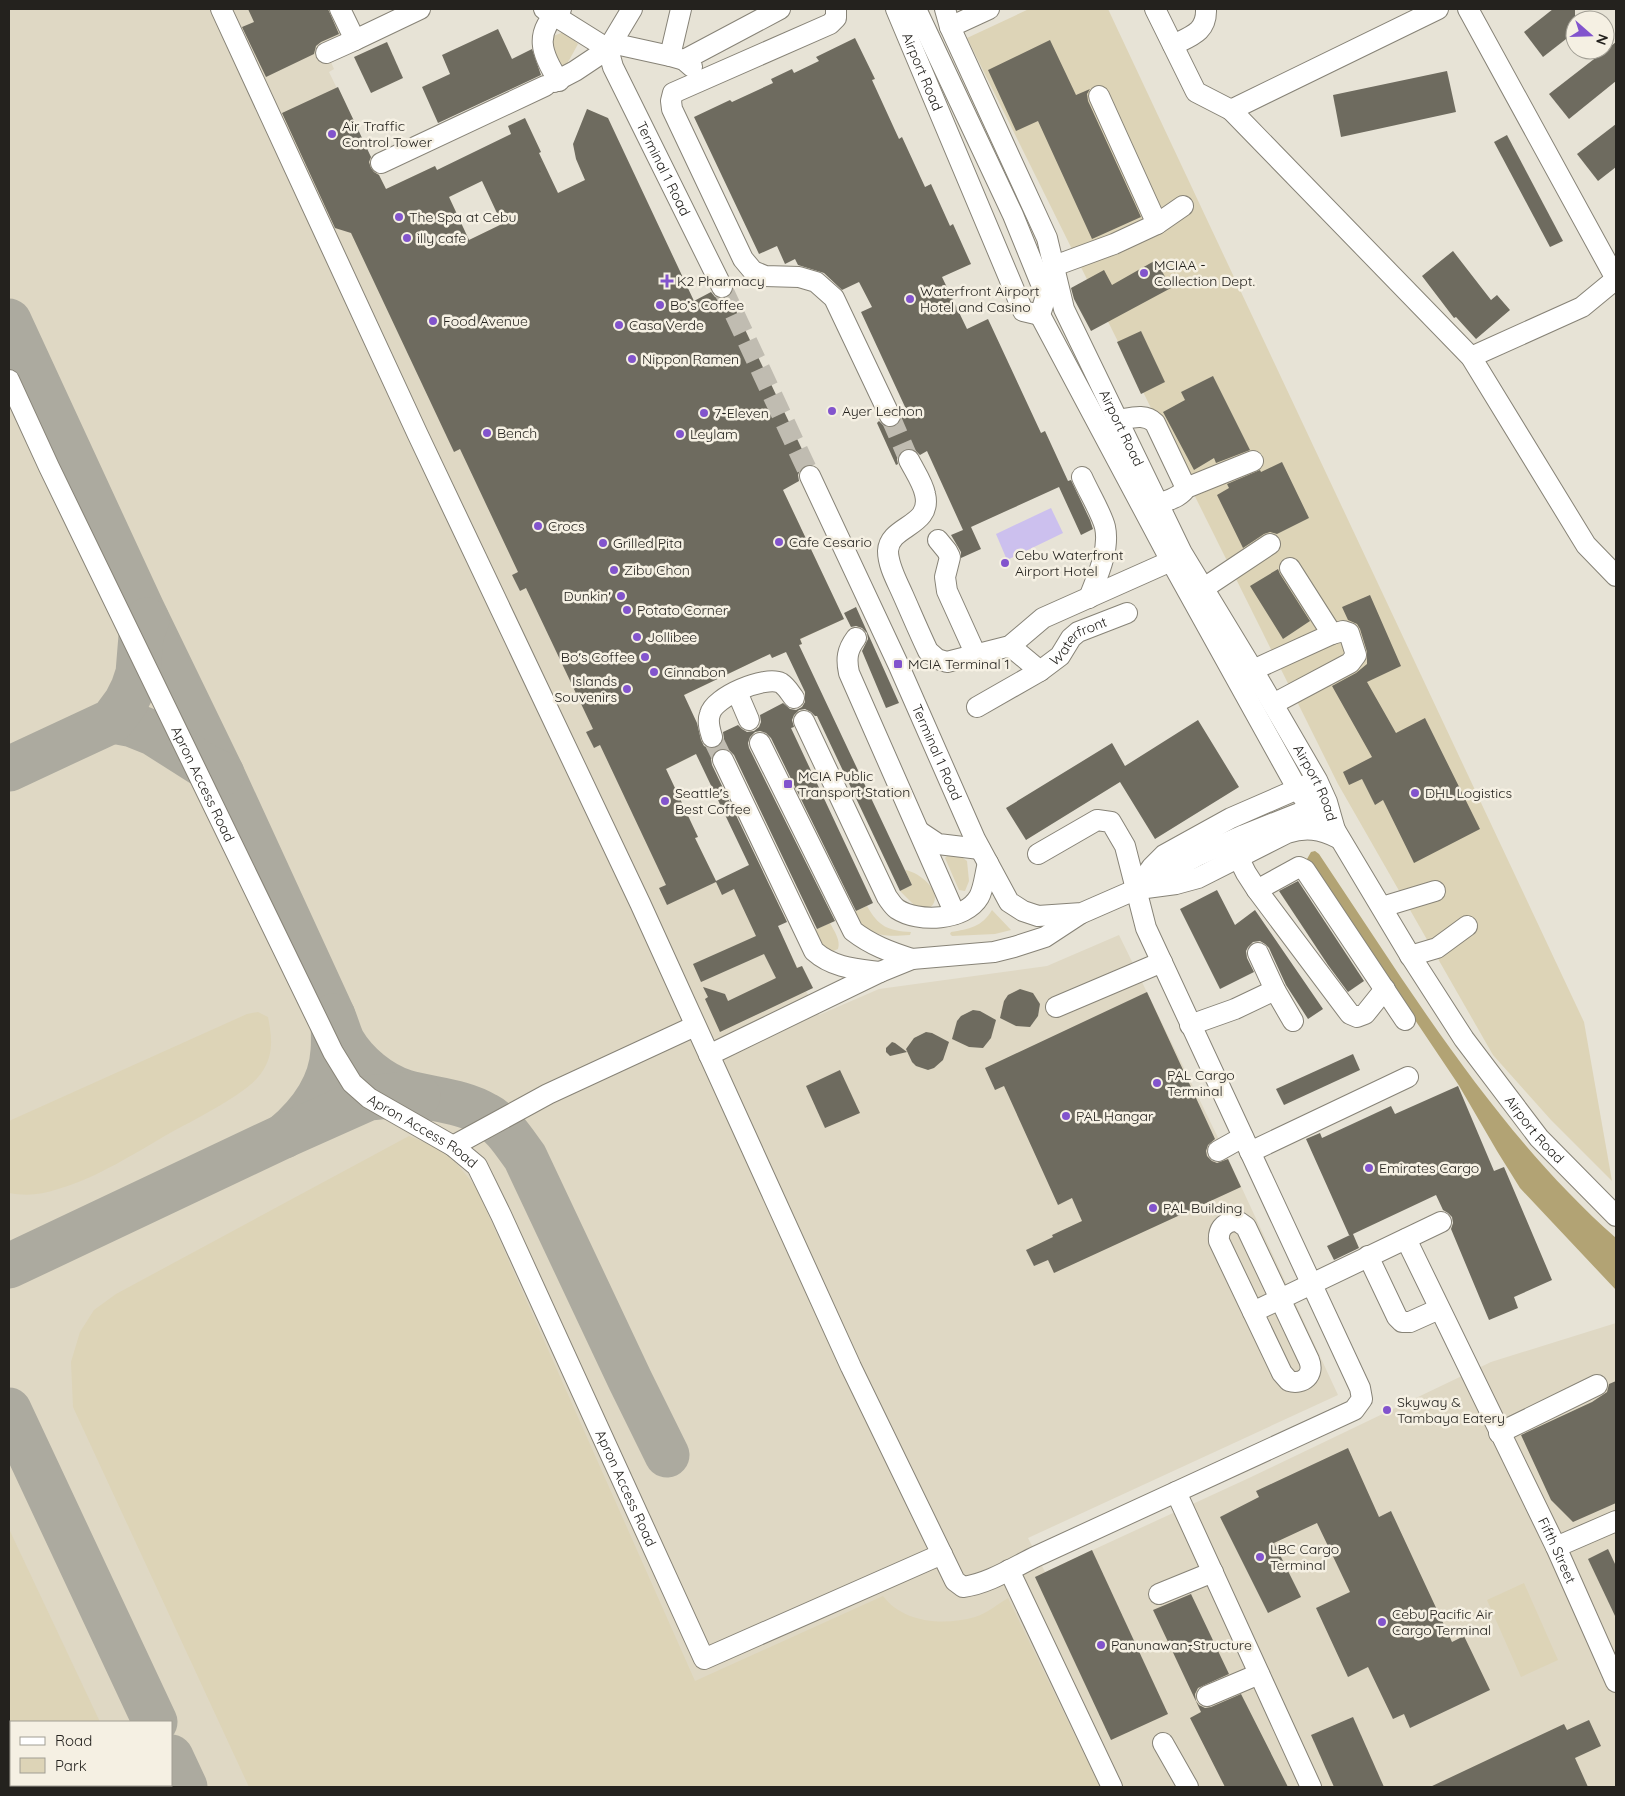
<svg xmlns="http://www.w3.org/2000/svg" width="1625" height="1796" font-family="Quicksand,sans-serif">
<rect width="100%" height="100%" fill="#e7e3d6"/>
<path fill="#dfd8c4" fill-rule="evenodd" d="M9,9H330L344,40L325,49L334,69L329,72L386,189L435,166L469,240L551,200L553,195L585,180L631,169L844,619L801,639L802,644L786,652L772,658L769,654L666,704L691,757L666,769L698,837L695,838L716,881L749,866L797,967L802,966L813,988L806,991L819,1015L879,989L1047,966L1119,935L1226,1154L1338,1395L1028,1538L1045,1572L1249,1478L1491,1362L1616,1323V1787H9ZM11,1722H171V1785H11Z"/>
<g fill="#ddd4b7">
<polygon points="1029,9 1108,9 1584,1022 1612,1181 1551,1120 1493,1055 1338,784 967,38"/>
<polygon points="564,32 578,44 567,64 561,67 547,44 553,36"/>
<polygon points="948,855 959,855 967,861 969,881 965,891 959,890 945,858"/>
<path d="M905,870C920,872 946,894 930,908L916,907L900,891L912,885Z"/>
<path d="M867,906C878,926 888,931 911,932L910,935C883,937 869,937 852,913Z"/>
<path d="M992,910L1011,930L995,934L952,936L950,934L951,932C969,929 982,927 992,910Z"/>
<path d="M830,923C834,931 841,940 838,949L831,952L823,948L814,930Z"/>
<path d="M258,1012L268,1017C272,1037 274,1054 262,1072C249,1093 193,1120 170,1133C135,1153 97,1178 58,1189C41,1195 26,1196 9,1193V1121L247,1014Z"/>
<path d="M409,1136L436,1147L456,1163L476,1187L695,1681L883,1596C903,1623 944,1626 975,1617C986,1614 998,1604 1008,1598L1100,1787H249L73,1407L71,1362L80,1332L94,1310L116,1294Z"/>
<polygon points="9,1529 100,1722 11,1722 11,1785 129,1785 130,1787 9,1787"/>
<polygon points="1524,1583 1558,1660 1521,1677 1487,1600"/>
</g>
<path fill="#b2a374" d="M1315,851L1319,854C1409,988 1494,1130 1616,1238V1290L1520,1188L1497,1151L1458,1084L1307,859L1311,852Z"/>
<polygon fill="#ccc0ee" points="1051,508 1063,533 1007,560 996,534"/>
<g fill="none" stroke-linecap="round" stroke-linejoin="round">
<g stroke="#acaa9f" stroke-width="45">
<path d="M9,321L142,609L222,774L333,1016C333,1028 334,1040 333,1051C331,1086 310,1114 284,1136"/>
<polyline points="112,721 133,725 153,733 205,766 222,774"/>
<polyline points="9,769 112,721 126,702 133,688 138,673 141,636 147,620"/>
<path d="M333,1016C337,1025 339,1034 343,1042C356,1064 380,1084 405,1092C432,1100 461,1100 486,1115C503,1124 514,1142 525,1157L630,1380L667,1455"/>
<polyline points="9,1266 284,1136 369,1098 399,1095 418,1096"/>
<polyline points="9,1410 155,1722"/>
<polyline points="171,1757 185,1787"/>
</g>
</g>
<g fill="#6e6b5f" fill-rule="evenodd">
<polygon points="248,9 328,9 339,34 321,42 316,46 314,54 266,77 242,27 254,22"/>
<polygon points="1553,9 1575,9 1575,32 1543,57 1524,32"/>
<polygon points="498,29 512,59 532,49 541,75 438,123 422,87 450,74 442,55"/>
<polygon points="855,38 875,79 872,80 899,139 902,137 925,187 931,184 950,226 953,224 971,264 942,277 967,329 988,319 1041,433 1045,431 1068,481 1071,480 1090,520 1093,529 1081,535 1059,487 971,527 981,549 961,558 961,552 951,535 963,530 927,451 920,455 915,450 910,448 904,449 899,454 897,459 898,464 896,465 877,423 879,421 883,425 889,428 895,427 900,422 902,417 901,412 906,409 861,312 872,307 859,282 842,290 824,273 798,265 795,259 785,264 777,246 759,254 694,117 730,100 732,102 773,83 771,79 792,69 794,73 819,61 816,57"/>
<polygon points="1050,40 1076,95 1090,89 1087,94 1088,101 1141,217 1092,239 1038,121 1016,131 988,70"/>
<polygon points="387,42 403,78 371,93 354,57"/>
<polygon points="1616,42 1616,81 1569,119 1549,94"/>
<polygon points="1447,71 1456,112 1341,137 1333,95"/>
<path d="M338,87L371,157L369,162L371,168L374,172L379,175L386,189L435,166L437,170L511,134L508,126L525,118L541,152L539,153L558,193L585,180L576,159L573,144L587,109L608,118L694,301L711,292L715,297L721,299L729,296L809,464L805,466L800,470L798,475L799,481L783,490L844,619L800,639L802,644L799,645L912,885L900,891L817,716H815L811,712L805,709L799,710L794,715L792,720L794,727L791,728L873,903L856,911L771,738L766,733L760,731L755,732L750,737L748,743L749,748L835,921L817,929L734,755L730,751L724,748L717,750L714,753L711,759L712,765L787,922L778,926L797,968L802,966L813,988L720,1032L705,999L708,997L703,987L725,994L728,1001L776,978L764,954L701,982L693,964L756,936L734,889L722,895L716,882L667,905L659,888L666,885L600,745L594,748L586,732L593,729L526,588L520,591L512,575L518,572L460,449L454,452L351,233L335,228L282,113ZM482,181L502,224L469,240L449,197ZM786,652L805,692V702L802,707L796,710L790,709L783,703L760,715L761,722L759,727L754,731L747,732L742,729L738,725L723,732L724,739L720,746L715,748H709L704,746L701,740L697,723L684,695L770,654L772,658ZM696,754L749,865L716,881L695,838L698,837L666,769Z"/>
<polygon points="1616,124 1616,167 1598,181 1577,154"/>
<polygon points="1507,135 1563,241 1550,247 1494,142"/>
<polygon points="1453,251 1491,300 1497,295 1510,310 1476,339 1456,317 1454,318 1422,276"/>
<polygon points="1156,260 1171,288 1091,331 1074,299 1071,288 1104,270 1112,285"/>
<polygon points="1141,331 1165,382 1141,394 1117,342"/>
<polygon points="1213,376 1250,450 1216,463 1214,458 1194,470 1163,412 1185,400 1181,392"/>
<polygon points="1282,462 1309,518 1277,534 1270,532 1264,534 1243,548 1217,495 1229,488 1227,484 1260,470 1261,472"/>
<polygon points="1278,569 1280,574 1310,621 1283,639 1250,586"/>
<polygon points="1370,595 1401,666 1367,682 1396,733 1425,718 1480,829 1414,863 1383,800 1375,805 1362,779 1349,785 1343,772 1372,757 1332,686 1356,673 1367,664 1367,652 1360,629 1357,624 1348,620 1342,607"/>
<polygon points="856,607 899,703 886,708 862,651 868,639 867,633 862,628 856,626 851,627 844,613"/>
<polygon points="1198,720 1239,787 1155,839 1120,782 1026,840 1006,808 1112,743 1125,766"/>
<polygon points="1298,881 1364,981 1348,992 1328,965 1279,891"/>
<polygon points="1217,890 1235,925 1255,910 1323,1009 1308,1019 1286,985 1269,948 1265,944 1260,941 1253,942 1248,947 1246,951 1247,958 1254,972 1220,989 1180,909"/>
<polygon points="1020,989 1033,993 1040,1004 1038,1016 1030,1027 1016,1026 1000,1018 1004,1001 1008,995"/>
<polygon points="1147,992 1215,1139 1208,1145 1206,1151 1207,1156 1212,1161 1217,1163 1228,1159 1241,1187 1054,1273 1048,1260 1034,1266 1026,1250 1053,1237 1052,1235 1082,1221 1072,1198 1058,1205 1004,1086 995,1090 985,1068"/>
<polygon points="973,1010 980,1011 996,1020 991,1038 983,1048 969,1047 952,1039 957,1021 961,1016"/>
<polygon points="926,1032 932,1033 949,1042 943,1060 934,1068 928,1070 916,1066 912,1062 906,1049 914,1038"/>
<polygon points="892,1042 895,1043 907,1052 890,1056 886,1052 886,1048"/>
<polygon points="1353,1054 1360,1070 1284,1105 1276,1089"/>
<polygon points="840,1070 860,1113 825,1128 806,1086"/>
<polygon points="1458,1086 1494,1171 1504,1167 1552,1280 1514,1297 1518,1308 1489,1320 1451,1229 1453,1223 1452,1217 1448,1213 1443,1210 1436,1195 1353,1234 1359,1248 1334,1260 1327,1246 1350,1235 1349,1235 1306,1139 1320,1133 1322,1138 1391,1106 1395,1114"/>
<polygon points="1616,1381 1616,1503 1573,1522 1551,1500 1521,1435 1592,1402 1607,1392 1609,1384"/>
<polygon points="1348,1448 1379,1517 1391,1511 1452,1642 1464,1636 1490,1690 1410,1728 1404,1714 1393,1719 1368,1667 1348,1677 1316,1608 1350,1592 1317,1523 1274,1543 1301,1597 1268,1613 1220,1517 1259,1497 1256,1491"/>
<polygon points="1608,1549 1616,1566 1616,1618 1588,1559"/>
<polygon points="1092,1550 1168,1714 1111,1740 1035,1577"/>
<polygon points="1191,1594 1229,1674 1198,1688 1195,1694 1196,1701 1199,1705 1205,1708 1211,1707 1241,1694 1288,1787 1225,1787 1190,1718 1201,1712 1153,1610"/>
<polygon points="1353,1717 1384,1787 1334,1787 1311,1735"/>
<polygon points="1589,1720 1601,1746 1575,1758 1588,1787 1430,1787 1564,1724 1567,1730"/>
</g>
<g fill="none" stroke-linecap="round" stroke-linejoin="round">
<g stroke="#c0bcb1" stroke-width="20" stroke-dasharray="20 10" stroke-linecap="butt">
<polyline points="722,287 810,476"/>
<polyline points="890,416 909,460"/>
<polyline points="712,737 723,760"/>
</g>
<g stroke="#878377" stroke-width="22">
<g id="minor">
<path d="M221,9L418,435L640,903L851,1367L955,1581L963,1587C988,1584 1014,1567 1037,1556L1354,1410L1362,1399L1360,1388L1146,928L1125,846L1111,822L1097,820L1038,854"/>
<polyline points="340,9 355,40 420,9"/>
<polyline points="544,9 608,49"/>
<polyline points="681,9 670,56 684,60 692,67"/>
<polyline points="836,9 836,18 830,24 673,93 671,101 672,109 743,259 753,271 765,276 799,277 816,282 834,298 890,416"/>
<path id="s1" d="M896,9L1023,311L1040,315"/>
<path id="s2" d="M916,9L1013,215L1046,296L1040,315L1171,561L1298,790L1312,810L1335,830L1408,952L1464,1039L1539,1138L1616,1216"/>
<path id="s3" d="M945,9L950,27L1047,238L1064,309L1182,553L1253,670L1317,780L1327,802L1335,830"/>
<polyline points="1155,9 1196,92 1231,110 1438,9"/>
<polyline points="1468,9 1616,279"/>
<polyline points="950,27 989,9"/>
<polyline points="611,43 670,56"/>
<path d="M1173,45C1191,36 1207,32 1206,9"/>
<path id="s4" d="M608,49L613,67L722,287"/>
<polyline points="326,53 355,40"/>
<polyline points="684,60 780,9"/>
<path d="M559,81C541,54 533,32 561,9"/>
<polyline points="554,82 575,71 608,49 632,9"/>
<polyline points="1099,96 1157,224"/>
<polyline points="1231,110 1471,357 1586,545 1616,576"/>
<polyline points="381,163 545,86"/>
<polyline points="1054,266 1114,244 1157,224 1183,206"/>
<polyline points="1471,357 1582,307 1616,279"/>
<path id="s5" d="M9,380L49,467L333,1052L352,1083L369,1098L453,1146L477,1166L501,1215L704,1659L942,1554"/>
<path d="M1118,420C1131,418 1145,413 1155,423L1186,488"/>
<path d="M909,460C914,470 923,483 925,494C933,527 889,525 888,551C888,566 897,581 903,595C911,613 919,632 928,651L937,659L947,662L1010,646L1043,618L1171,561L1181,554"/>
<path id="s6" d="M810,476L898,664L975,839L1009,902L1023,911L1038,916L1082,913L1137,889L1199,855L1244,835L1322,804"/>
<path d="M1082,477C1088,491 1102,514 1105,527C1110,550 1097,577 1089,598"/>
<path d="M1159,504C1168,500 1181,497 1186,488L1253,461"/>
<polyline points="938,540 947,551 950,557 945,577 947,591 976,655"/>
<polyline points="1204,588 1270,544"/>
<path d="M856,638C847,650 846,659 849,673L955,914"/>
<path id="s7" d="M1010,646L1040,671L1060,656L1071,638L1078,632L1127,613"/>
<polyline points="1253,670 1332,634 1290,568"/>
<polyline points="737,692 749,720"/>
<polyline points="1273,704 1350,663 1356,655 1349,633 1343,631 1332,634"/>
<polyline points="977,707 1040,671"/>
<path d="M804,721L887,897C890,901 893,906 897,909C918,923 965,921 979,897C984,888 985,874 988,863"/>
<path d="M712,737C710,730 707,722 710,714C714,697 765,675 781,683C787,687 790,693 794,698"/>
<path d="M760,743L853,931C871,945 890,952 912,959"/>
<path d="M723,760L814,951C833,968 856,969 880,972"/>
<polyline points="920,832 938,844 980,849"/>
<polyline points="1238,857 1246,873 1257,890 1350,1014 1357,1017 1365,1014 1385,989"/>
<polyline points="1142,881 1152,867 1164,855 1231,818 1309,784"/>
<path d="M1146,888L1176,884L1198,878L1287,833C1306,827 1320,829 1338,838"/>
<polyline points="1257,890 1299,867 1305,870 1405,1020"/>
<polyline points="1382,907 1435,891"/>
<polyline points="1258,953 1275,990 1293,1021"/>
<polyline points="1410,956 1437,948 1467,926"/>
<polyline points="1056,1007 1162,962"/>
<polyline points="1190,1025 1235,1009 1275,990"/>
<polyline points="709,1055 880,972 912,959 994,952 1014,947 1045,937 1080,914"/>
<polyline points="453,1146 548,1094 695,1026"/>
<polyline points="1218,1151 1243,1137"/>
<polyline points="1250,1152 1408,1077"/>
<path d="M1234,1221L1239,1222L1246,1227L1309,1360C1315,1375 1303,1385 1289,1381L1282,1373L1219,1241C1218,1230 1223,1223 1234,1221Z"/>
<path id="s8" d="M1406,1239L1556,1547L1616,1682"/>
<polyline points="1368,1256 1397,1317 1402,1322 1410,1322 1439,1309"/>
<polyline points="1253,1312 1441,1222"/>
<polyline points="1499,1433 1597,1385"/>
<polyline points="1176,1492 1311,1787"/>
<polyline points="1556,1547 1616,1521"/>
<polyline points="1009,1570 1112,1787"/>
<polyline points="1159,1594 1213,1572"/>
<polyline points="1207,1696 1259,1674"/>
<polyline points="1163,1743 1188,1787"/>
</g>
</g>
<use href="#minor" stroke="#fff" stroke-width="20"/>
</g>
<g fill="#8254cd" stroke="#f5f0e3" stroke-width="2">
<circle cx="332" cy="134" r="5"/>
<circle cx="399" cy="217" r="5"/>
<circle cx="407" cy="238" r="5"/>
<circle cx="1144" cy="273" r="5"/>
<path d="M664.5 273.5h5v5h5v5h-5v5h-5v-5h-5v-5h5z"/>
<circle cx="910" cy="299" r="5"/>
<circle cx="660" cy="305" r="5"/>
<circle cx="433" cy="321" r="5"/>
<circle cx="619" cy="325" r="5"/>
<circle cx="632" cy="359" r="5"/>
<circle cx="832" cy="411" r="5"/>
<circle cx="704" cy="413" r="5"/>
<circle cx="487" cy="433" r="5"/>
<circle cx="680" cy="434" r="5"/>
<circle cx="538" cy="526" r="5"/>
<circle cx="779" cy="542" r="5"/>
<circle cx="603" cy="543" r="5"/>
<circle cx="1005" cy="563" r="5"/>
<circle cx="614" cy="570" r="5"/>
<circle cx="621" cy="596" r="5"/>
<circle cx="627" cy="610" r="5"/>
<circle cx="637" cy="637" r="5"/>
<circle cx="645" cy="657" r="5"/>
<rect x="893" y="659" width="10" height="10" rx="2.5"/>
<circle cx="654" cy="672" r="5"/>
<circle cx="627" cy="689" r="5"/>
<rect x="783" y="779" width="10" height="10" rx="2.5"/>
<circle cx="1415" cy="793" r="5"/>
<circle cx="665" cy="801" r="5"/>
<circle cx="1157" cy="1083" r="5"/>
<circle cx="1066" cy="1116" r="5"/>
<circle cx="1369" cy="1168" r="5"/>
<circle cx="1153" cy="1208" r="5"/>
<circle cx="1387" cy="1410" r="5"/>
<circle cx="1260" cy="1557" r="5"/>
<circle cx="1382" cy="1622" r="5"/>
<circle cx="1101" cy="1645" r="5"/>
</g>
<g text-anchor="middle" stroke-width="5" stroke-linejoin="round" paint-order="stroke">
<g font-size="14" fill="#24221e" stroke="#f5f0e3">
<text dy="5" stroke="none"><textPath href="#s1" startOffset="68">Airport Road</textPath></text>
<text dy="5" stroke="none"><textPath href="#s4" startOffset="132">Terminal 1 Road</textPath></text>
<text dy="5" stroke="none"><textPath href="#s3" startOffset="456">Airport Road</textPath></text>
<text dy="5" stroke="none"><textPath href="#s7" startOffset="89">Waterfront</textPath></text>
<text dy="5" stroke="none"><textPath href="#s6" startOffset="304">Terminal 1 Road</textPath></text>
<text dy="5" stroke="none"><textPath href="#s5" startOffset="448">Apron Access Road</textPath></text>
<text dy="5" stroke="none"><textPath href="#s3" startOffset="861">Airport Road</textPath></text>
<text dy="5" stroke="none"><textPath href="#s2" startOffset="1291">Airport Road</textPath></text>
<text dy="5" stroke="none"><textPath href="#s5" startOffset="868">Apron Access Road</textPath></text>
<text dy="5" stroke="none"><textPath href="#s5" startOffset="1288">Apron Access Road</textPath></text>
<text dy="5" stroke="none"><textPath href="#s8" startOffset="346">Fifth Street</textPath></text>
</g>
<g font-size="14" fill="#24221e" stroke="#f5f0e3" text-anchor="start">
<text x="342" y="131">Air Traffic<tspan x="342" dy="16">Control Tower</tspan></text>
<text x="409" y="222">The Spa at Cebu</text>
<text x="417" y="243">illy cafe</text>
<text x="1154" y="270">MCIAA -<tspan x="1154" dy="16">Collection Dept.</tspan></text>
<text x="677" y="286">K2 Pharmacy</text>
<text x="920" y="296">Waterfront Airport<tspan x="920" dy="16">Hotel and Casino</tspan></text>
<text x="670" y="310">Bo’s Coffee</text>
<text x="443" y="326">Food Avenue</text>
<text x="629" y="330">Casa Verde</text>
<text x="642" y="364">Nippon Ramen</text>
<text x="842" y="416">Ayer Lechon</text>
<text x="714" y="418">7-Eleven</text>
<text x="497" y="438">Bench</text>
<text x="690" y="439">Leylam</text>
<text x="548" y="531">Crocs</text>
<text x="789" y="547">Cafe Cesario</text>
<text x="613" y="548">Grilled Pita</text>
<text x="1015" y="560">Cebu Waterfront<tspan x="1015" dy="16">Airport Hotel</tspan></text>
<text x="624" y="575">Zibu Chon</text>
<text x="611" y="601" text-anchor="end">Dunkin'</text>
<text x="637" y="615">Potato Corner</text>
<text x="647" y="642">Jollibee</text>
<text x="635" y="662" text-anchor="end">Bo's Coffee</text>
<text x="908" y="669">MCIA Terminal 1</text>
<text x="664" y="677">Cinnabon</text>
<text x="617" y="686" text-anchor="end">Islands<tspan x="617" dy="16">Souvenirs</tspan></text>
<text x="798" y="781">MCIA Public<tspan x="798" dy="16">Transport Station</tspan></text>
<text x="675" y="798">Seattle's<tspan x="675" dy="16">Best Coffee</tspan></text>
<text x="1425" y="798">DHL Logistics</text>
<text x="1167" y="1080">PAL Cargo<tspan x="1167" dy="16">Terminal</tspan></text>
<text x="1076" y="1121">PAL Hangar</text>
<text x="1379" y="1173">Emirates Cargo</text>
<text x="1163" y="1213">PAL Building</text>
<text x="1397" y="1407">Skyway &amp;<tspan x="1397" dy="16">Tambaya Eatery</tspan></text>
<text x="1270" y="1554">LBC Cargo<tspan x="1270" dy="16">Terminal</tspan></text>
<text x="1392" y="1619">Cebu Pacific Air<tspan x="1392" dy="16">Cargo Terminal</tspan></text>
<text x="1111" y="1650">Panunawan-Structure</text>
</g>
</g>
<rect width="1625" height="1796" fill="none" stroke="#24221e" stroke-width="20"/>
<rect x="10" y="1721" width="162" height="65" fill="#f5f0e3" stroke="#a19e94"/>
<rect x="20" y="1737" width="25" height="8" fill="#ffffff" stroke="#a19e94"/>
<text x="55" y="1746" font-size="15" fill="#24221e">Road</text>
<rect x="20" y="1758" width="25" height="15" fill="#ddd4b7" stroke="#a19e94"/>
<text x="55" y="1771" font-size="15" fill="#24221e">Park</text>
<g transform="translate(1590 35) rotate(110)"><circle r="24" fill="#f5f0e3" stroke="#a19e94"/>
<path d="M0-4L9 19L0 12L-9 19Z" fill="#8254cd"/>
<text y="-8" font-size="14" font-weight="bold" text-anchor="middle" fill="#24221e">N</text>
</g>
</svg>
